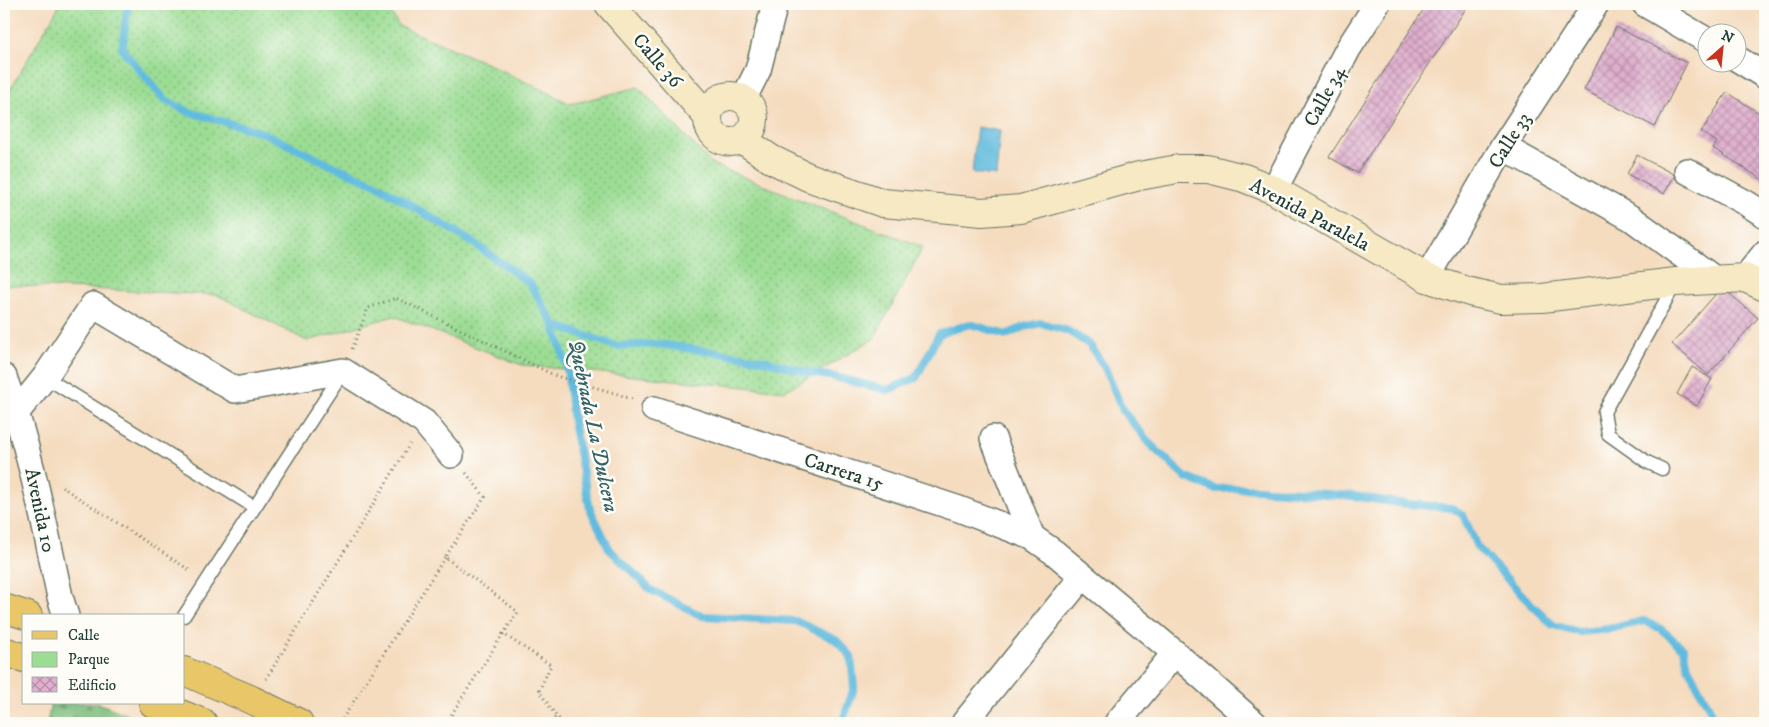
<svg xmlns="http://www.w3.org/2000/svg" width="1769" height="727" font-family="'IM FELL DW Pica',serif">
<defs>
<pattern id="green-dots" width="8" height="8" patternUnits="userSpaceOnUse" patternTransform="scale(1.25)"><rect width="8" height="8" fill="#9cdd94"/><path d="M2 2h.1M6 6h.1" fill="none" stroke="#7fb47a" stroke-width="1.8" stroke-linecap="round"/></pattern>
<pattern id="forest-firs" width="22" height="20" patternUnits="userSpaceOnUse" patternTransform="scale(1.25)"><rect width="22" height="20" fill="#7dbc7e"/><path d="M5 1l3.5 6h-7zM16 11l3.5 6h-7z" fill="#669a68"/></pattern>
<pattern id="building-cross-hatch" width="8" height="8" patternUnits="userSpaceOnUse" patternTransform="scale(1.25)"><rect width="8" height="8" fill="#e0aece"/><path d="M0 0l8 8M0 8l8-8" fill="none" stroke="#b58fa8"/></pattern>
</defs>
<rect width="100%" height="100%" fill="#fdfcf7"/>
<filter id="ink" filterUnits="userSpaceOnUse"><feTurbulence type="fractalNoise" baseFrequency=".02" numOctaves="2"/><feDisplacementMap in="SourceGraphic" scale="10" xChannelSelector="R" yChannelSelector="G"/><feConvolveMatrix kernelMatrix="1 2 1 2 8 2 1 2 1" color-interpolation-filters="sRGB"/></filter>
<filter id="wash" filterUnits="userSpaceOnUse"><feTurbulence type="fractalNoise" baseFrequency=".0096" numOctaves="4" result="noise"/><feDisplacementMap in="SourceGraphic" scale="20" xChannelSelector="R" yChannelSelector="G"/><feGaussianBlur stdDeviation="1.12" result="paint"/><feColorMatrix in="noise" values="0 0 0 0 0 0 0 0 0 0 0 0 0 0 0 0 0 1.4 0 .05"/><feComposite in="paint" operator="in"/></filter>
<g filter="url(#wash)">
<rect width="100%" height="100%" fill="#f5dcbf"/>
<polygon fill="url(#green-dots)" stroke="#5e8d64" points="54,4 386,4 399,26 493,66 571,104 638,87 712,164 798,199 923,247 874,339 785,391 522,365 394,316 307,341 217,295 4,285 4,100 59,6"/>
<polygon fill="url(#forest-firs)" stroke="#4e7c59" points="51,703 98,703 149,723 47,723"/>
<polygon fill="#61bbde" stroke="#407c89" points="977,127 1000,131 996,176 972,173"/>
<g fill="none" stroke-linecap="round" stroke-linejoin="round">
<g stroke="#61bbde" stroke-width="8">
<polyline points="128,4 122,49 164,99 189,112 264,133 324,162 374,183 472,242 530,283 554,325 567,368 573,421 590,509 610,550 651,590 702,616 796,621 836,640 851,656 854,688 842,723"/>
<polyline points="554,325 616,346 658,344 760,359 810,373 835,377 887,390 916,378 939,334 970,324 1006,335 1024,327 1041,323 1068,331 1089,344 1105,368 1123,411 1152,446 1185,477 1215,489 1243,488 1353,496 1399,503 1452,508 1463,515 1477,547 1528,601 1553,625 1580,632 1608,629 1644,621 1661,629 1684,649 1688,667 1713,715 1722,723"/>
</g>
</g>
<g id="blocks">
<g fill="url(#building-cross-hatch)">
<polygon points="1427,4 1469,4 1357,173 1329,157"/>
<polygon points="1616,27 1687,63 1655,127 1584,90"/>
<polygon points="1727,92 1765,117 1765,177 1763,180 1713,148 1717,142 1701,132"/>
<polygon points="1637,155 1675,175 1664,194 1627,174"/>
<polygon points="1722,287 1758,318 1708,375 1672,344"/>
<polygon points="1692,367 1712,379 1697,406 1677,394"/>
</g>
</g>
</g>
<g filter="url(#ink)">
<use href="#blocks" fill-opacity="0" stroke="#6a7565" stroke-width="1"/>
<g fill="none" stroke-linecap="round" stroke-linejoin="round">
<g stroke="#6a7565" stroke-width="15">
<g id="lane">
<polyline points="45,377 254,507"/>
<polyline points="1662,469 1647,462 1608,434 1604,412 1676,282"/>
<polyline points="184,616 342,373"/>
</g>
</g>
<g stroke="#6a7565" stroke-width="28">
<g id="street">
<polyline points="1645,4 1706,40"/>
<polyline points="1736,58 1765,76"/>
<polyline points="743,100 758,70 775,4"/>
<polyline points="1503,147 1631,218 1716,280"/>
<polyline points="1687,171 1746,203 1765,215"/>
<polyline points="1274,190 1348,49 1377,4"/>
<polyline points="1427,278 1503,147 1596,4"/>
<polyline points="1745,278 1765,253"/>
<path d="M4,377C30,448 44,523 60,597L66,616"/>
<polyline points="654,409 959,509 1032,537 1055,553 1175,653 1254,723"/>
<polyline points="17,412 45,377 93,305 235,390 343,371 424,422 451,455"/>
<polyline points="993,438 1032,537"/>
<polyline points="964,723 1082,577"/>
<polyline points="1117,723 1175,653"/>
</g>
</g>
<g stroke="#6a7565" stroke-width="30">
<g id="secondary">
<polyline points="609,4 708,117"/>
<circle cx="731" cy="119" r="23"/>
<polyline points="743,140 771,159 808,177 883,203 982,212 1021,209 1139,176 1178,169 1208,169 1244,178 1274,190 1427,278 1470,292 1501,299 1542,298 1676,282 1745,278 1765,287"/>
</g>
</g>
<g stroke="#6a7565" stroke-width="30">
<g id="primary">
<polyline points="4,608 28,616"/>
<polyline points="4,651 24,658"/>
<polyline points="184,671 252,700 299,723"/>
<polyline points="153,703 203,723"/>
</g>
</g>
<g stroke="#6a7565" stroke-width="3" stroke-dasharray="1 4" stroke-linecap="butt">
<polyline points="352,349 368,308 396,298 556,376 618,394 632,399"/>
<polyline points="466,473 485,497 445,557 518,612 503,634 551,665 539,691 556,716 564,723"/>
<polyline points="62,487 191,571"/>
<polyline points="266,679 410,444"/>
<polyline points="340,723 445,557"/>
<polyline points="446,723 503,634"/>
<polyline points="552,723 556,716"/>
</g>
<use href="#lane" stroke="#fff" stroke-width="12"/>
<use href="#street" stroke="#fff" stroke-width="25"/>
<use href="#secondary" stroke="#f6e9c3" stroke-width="28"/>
<use href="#primary" stroke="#e9c769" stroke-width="28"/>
</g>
</g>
<g text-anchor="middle" stroke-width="5" stroke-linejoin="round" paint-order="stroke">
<g font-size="20" fill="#1f3d34" stroke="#fdfcf7">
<text transform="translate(658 60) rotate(49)" y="7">Calle 36</text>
<text transform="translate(1324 96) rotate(-62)" y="7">Calle 34</text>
<text transform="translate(1509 140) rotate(-58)" y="7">Calle 33</text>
<text transform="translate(1310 214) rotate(28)" y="7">Avenida Paralela</text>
<text transform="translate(844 471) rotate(18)" y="7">Carrera 15</text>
<text transform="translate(41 510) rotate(78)" y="7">Avenida 10</text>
</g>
<g font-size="21" font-style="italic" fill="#336367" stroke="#fdfcf7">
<text transform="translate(594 426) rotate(78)" y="7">Quebrada La Dulcera</text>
</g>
</g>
<rect width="1769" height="727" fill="none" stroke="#fdfcf7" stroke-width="20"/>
<rect x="22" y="614" width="162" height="90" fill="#fdfcf7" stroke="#a4b0a9"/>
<rect x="32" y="631" width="25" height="8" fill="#e9c769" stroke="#a4b0a9"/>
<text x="68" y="640" font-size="15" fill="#1f3d34">Calle</text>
<rect x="32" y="652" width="25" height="15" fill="#9cdd94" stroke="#a4b0a9"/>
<text x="68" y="664" font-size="15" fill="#1f3d34">Parque</text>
<rect x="32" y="677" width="25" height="15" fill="url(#building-cross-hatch)" stroke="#a4b0a9"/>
<text x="68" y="690" font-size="15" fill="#1f3d34">Edificio</text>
<g transform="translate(1722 48) rotate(27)"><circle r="24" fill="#fdfcf7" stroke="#a4b0a9"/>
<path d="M0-4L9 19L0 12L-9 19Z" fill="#c8321e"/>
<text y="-8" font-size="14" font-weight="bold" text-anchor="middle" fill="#1f3d34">N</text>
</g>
</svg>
